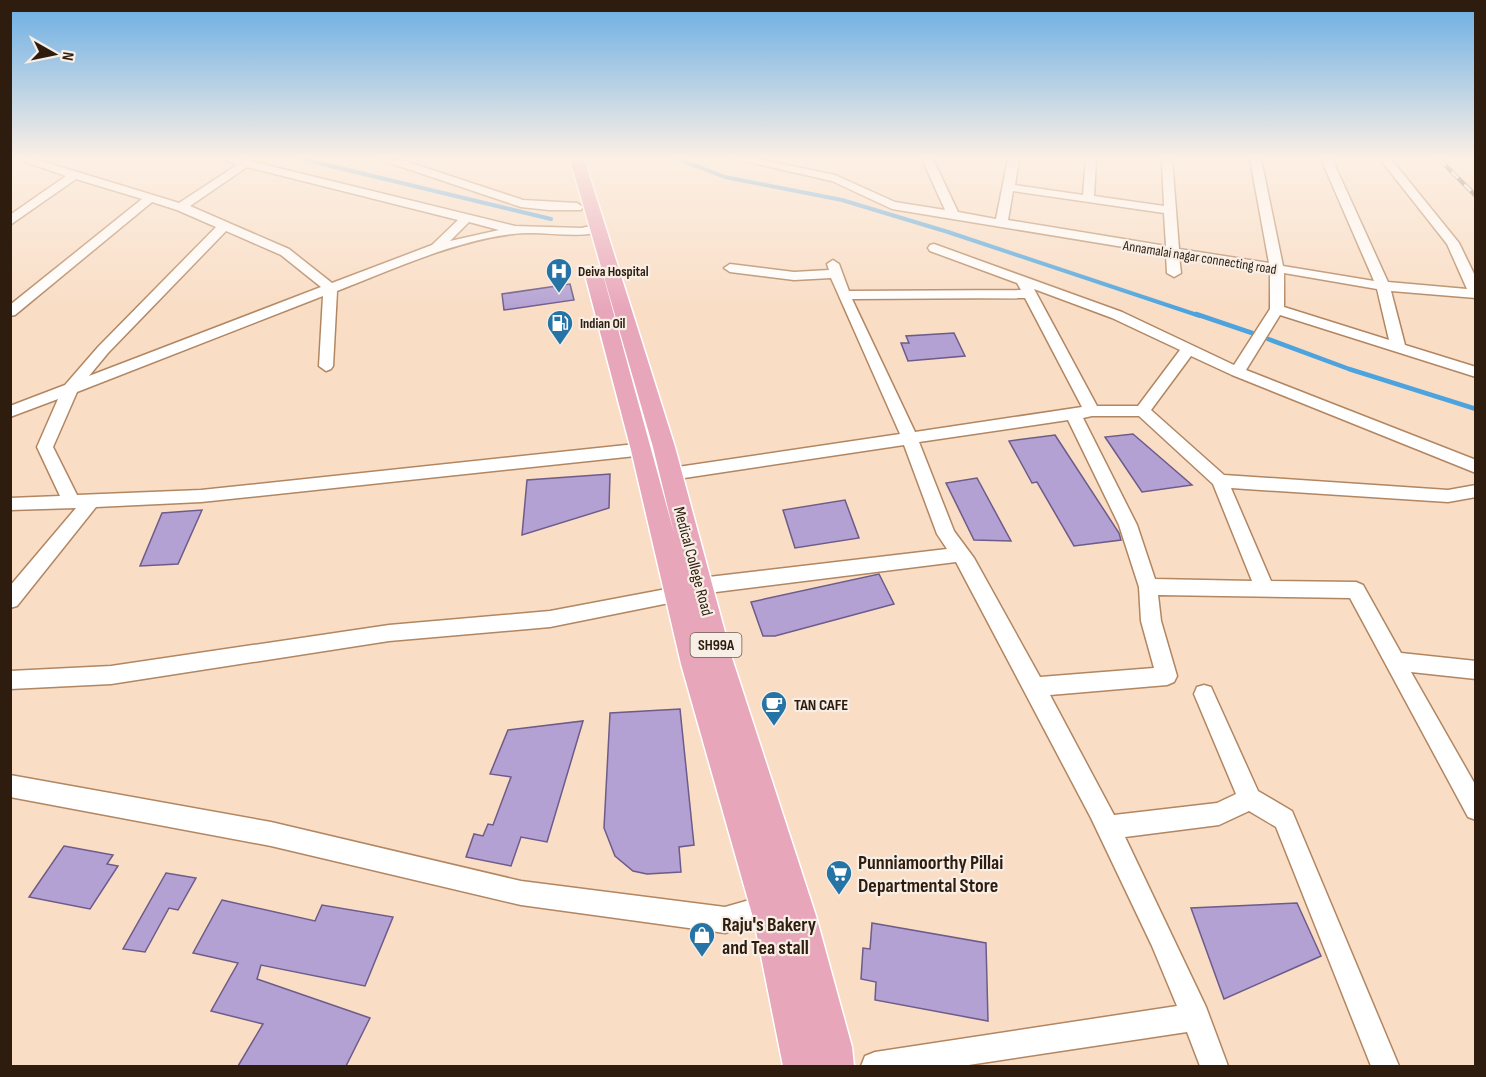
<svg xmlns="http://www.w3.org/2000/svg" width="1486" height="1077" font-family="'Sofia Sans Condensed',sans-serif">
<rect width="100%" height="100%" fill="#f9ddc5"/>
<g fill="none" stroke-linecap="round" stroke-linejoin="round">
<g stroke="#4ca3de" stroke-width="4">
<polyline points="302,159 551,219"/>
<polyline points="678,159 725,177 842,200 948,232 1200,316"/>
</g>
<g stroke="#4ca3de" stroke-width="4.5">
<polyline points="1196,314 1252,333"/>
<polyline points="1268,339 1349,369 1476,409"/>
</g>
</g>
<g fill="#b4a1d4" stroke="#6d5b89" stroke-width="1.5">
<polygon points="570,284 574,300 504,310 502,294"/>
<polygon points="954,333 965,356 908,361 901,343 909,343 906,336"/>
<polygon points="1133,434 1192,485 1142,492 1105,437"/>
<polygon points="1055,435 1119,533 1121,540 1074,546 1037,482 1032,483 1009,441"/>
<polygon points="610,474 609,508 522,535 527,480"/>
<polygon points="977,478 1011,541 974,540 946,483"/>
<polygon points="845,500 859,538 795,548 783,510"/>
<polygon points="202,510 178,564 140,566 162,513"/>
<polygon points="879,574 894,604 775,636 763,636 751,602"/>
<polygon points="680,709 694,845 679,847 681,872 647,874 633,871 615,856 604,828 610,713"/>
<polygon points="583,721 547,842 521,837 511,866 466,857 474,834 483,836 488,824 493,825 511,777 490,774 508,730"/>
<polygon points="64,846 113,855 107,864 118,866 90,909 29,897"/>
<polygon points="166,873 196,878 178,910 169,908 145,952 123,949"/>
<polygon points="222,900 315,921 322,905 393,917 365,986 261,965 257,979 370,1018 346,1066 238,1066 263,1024 211,1011 238,963 193,953"/>
<polygon points="1297,903 1321,956 1224,999 1191,908"/>
<polygon points="872,923 986,943 988,1021 875,1000 876,982 861,979 863,948 870,949"/>
</g>
<g fill="none" stroke-linecap="round" stroke-linejoin="round">
<g stroke="#b28661" stroke-width="3">
<g id="minor">
<path d="M17,159H35L179,203L237,165L222,159H242L515,226L581,228L596,225L602,229L600,232C571,239 542,230 513,234C454,241 391,270 337,291L333,366L331,369L326,371L319,366L323,296L77,392L53,447L77,495L201,490L664,441L670,443L672,447L670,451L664,453L201,502L96,507L17,606L10,608V586L76,508L10,510V498L60,496L37,447L58,399L10,417V406L65,385L98,347L216,227L177,210L152,202L15,315L10,316V305L142,199L76,179L10,225V215L66,176ZM247,167L458,220L432,245L332,283L289,249L190,206ZM469,222L499,230L450,241ZM226,231L281,255L321,287L89,376L108,353Z"/>
<polygon points="378,159 405,161 523,200 577,203 583,207 581,210 549,210 521,207"/>
<path d="M735,159H758L835,175L895,202L945,210L922,159H933L958,212L996,219L1008,159H1019L1015,185L1083,195L1086,159H1096L1094,196L1164,206L1162,159H1172L1179,249L1269,263L1250,159H1261L1283,266L1374,281L1321,159H1332L1388,282L1467,289L1447,244L1380,159H1391L1459,243L1476,278V298L1391,291L1405,345L1476,367V377L1280,315L1246,370L1476,460V473L1232,375L1191,356L1151,410L1224,475L1448,490L1476,485V497L1448,502L1231,488L1271,581L1356,582L1363,585L1401,653L1476,661V679L1411,672L1476,786V820L1468,817L1350,598L1158,595L1161,621L1177,676L1174,682L1167,685L1050,695L1114,815L1217,803L1236,794L1194,694L1197,687L1204,685L1211,687L1258,791L1292,811L1399,1066H1371L1276,827L1249,811L1219,825L1125,837L1206,1007L1228,1066H1200L1187,1032L962,1066H861L865,1056L875,1052L1177,1006L1152,946L1091,818L956,562L700,594L693,591L691,586L693,581L700,578L947,549L937,534L904,445L671,480L665,478L663,474L665,470L671,468L900,434L831,278L794,280L730,272L724,268L730,264L794,272L829,270L827,264L833,260L839,264L849,291L1021,290L1017,283L930,251L928,248L930,245L934,244L1122,312L1234,365L1270,309V271L1179,256L1181,273L1174,277L1167,273L1166,254L892,209L832,181ZM1013,191L1164,213L1166,246L1008,220ZM1284,273L1377,289L1389,340L1284,307ZM1034,289L1112,318L1180,350L1138,406H1097ZM1025,298L1082,407L915,432L852,299ZM1092,416H1139L1213,484L1252,581L1155,579L1137,525L1083,418ZM1068,420L1119,525L1139,587L1141,621L1154,668L1040,677L974,558L954,531L919,442Z"/>
<polygon points="677,587 684,590 687,595 684,600 550,627 389,641 111,684 10,689 10,671 111,666 389,625 550,611"/>
<polygon points="10,775 271,822 521,881 725,907 767,895 776,898 779,907 776,916 725,933 521,905 271,846 10,797"/>
</g>
</g>
<g stroke="#fff" stroke-width="3">
<polygon id="major" points="570,159 584,159 675,447 732,658 816,916 852,1047 854,1066 783,1066 754,921 681,664 631,450 584,271 587,267 599,267 602,271 674,533 653,447"/>
</g>
<use href="#minor" fill="#fff" fill-rule="evenodd"/>
<use href="#major" fill="#e8a6bb" fill-rule="evenodd"/>
<g stroke="#584534" stroke-width="4.5">
<polyline id="rail" points="1439,159 1476,196"/>
</g>
<use href="#rail" stroke="#f7eee6" stroke-width="3" stroke-dasharray="9" stroke-linecap="butt"/>
</g>
<linearGradient id="sky" x2="0" y2="1"><stop stop-color="#69ade4"/><stop offset="0.51" stop-color="#fcf0e5"/><stop offset="1" stop-color="#fcf0e5" stop-opacity="0"/></linearGradient>
<rect width="1486" height="310" fill="url(#sky)"/>
<defs>
<g id="hospital-pin" transform="scale(1.35)"><path d="M0 17L-7.5 6A9.5 9.5 0 1 1 7.5 6Z" fill="#2674a6" stroke="#f7eee6"/><path d="M-5-5h3v3.5h4V-5h3V5h-3V1.5h-4V5h-3Z" fill="#fff"/></g>
<g id="fuel-pin" transform="scale(1.35)"><path d="M0 17L-7.5 6A9.5 9.5 0 1 1 7.5 6Z" fill="#2674a6" stroke="#f7eee6"/><path d="M-5.5-6h7V0h2V4h1.3V-2.5L3-4.5l.8-.8L6-3V5H2.5V1h-1V6h-7ZM-4.2-4.7v3.2H.2V-4.7Z" fill="#fff"/></g>
<g id="cafe-pin" transform="scale(1.35)"><path d="M0 17L-7.5 6A9.5 9.5 0 1 1 7.5 6Z" fill="#2674a6" stroke="#f7eee6"/><path d="M-5.5-4.5H6V0H3Q3 3.5 0 3.5H-2.5Q-5.5 3.5-5.5 0ZM3-3.2v2h1.7v-2ZM-6 4.5H4V6H-6Z" fill="#fff"/></g>
<g id="supermarket-pin" transform="scale(1.35)"><path d="M0 17L-7.5 6A9.5 9.5 0 1 1 7.5 6Z" fill="#2674a6" stroke="#f7eee6"/><path d="M-6-5.5h2.5l.6 2H6L4.5 2H-2.5L-4.4-4H-6ZM-1.5 3.2a1.3 1.3 0 1 0 .1 0ZM3 3.2a1.3 1.3 0 1 0 .1 0Z" fill="#fff"/></g>
<g id="shop-pin" transform="scale(1.35)"><path d="M0 17L-7.5 6A9.5 9.5 0 1 1 7.5 6Z" fill="#2674a6" stroke="#f7eee6"/><path d="M-5-2.5h2.3a2.7 3.5 0 0 1 5.4 0H5L5.5 6h-11ZM-1.5-2.5h3a1.5 2.3 0 0 0-3 0Z" fill="#fff"/></g>
</defs>
<g fill-rule="evenodd">
<use href="#hospital-pin" x="559" y="271"/>
<use href="#fuel-pin" x="560" y="323"/>
<use href="#cafe-pin" x="774" y="704"/>
<use href="#supermarket-pin" x="839" y="873"/>
<use href="#shop-pin" x="702" y="935"/>
</g>
<g text-anchor="middle" stroke-width="4.5" stroke-linejoin="round" paint-order="stroke">
<g font-size="14" fill="#2e1d0e" stroke="#f7eee6">
<text transform="translate(1200 257) rotate(9)" y="5">Annamalai nagar connecting road</text>
</g>
<g font-size="14" font-weight="bold" fill="#2e1d0e" stroke="#f7eee6" text-anchor="start">
<text x="578" y="276">Deiva Hospital</text>
<text x="580" y="328">Indian Oil</text>
</g>
<rect fill="#f7eee6" stroke="#6a5c4f" stroke-width="1.5" x="690.5" y="633" width="51" height="24" rx="4.5"/>
<g font-size="15" font-weight="bold" fill="#2e1d0e">
<text x="716" y="650">SH99A</text>
</g>
<g font-size="16" fill="#2e1d0e" stroke="#f7eee6">
<text transform="translate(694 561) rotate(75)" y="6">Medical College Road</text>
</g>
<g font-size="16" font-weight="bold" fill="#2e1d0e" stroke="#f7eee6" text-anchor="start">
<text x="794" y="710">TAN CAFE</text>
</g>
<g font-size="20" font-weight="bold" fill="#2e1d0e" stroke="#f7eee6" text-anchor="start">
<text x="858" y="869">Punniamoorthy Pillai<tspan x="858" dy="23">Departmental Store</tspan></text>
<text x="722" y="931">Raju's Bakery<tspan x="722" dy="23">and Tea stall</tspan></text>
</g>
</g>
<rect width="1486" height="1077" fill="none" stroke="#2e1d0e" stroke-width="24"/>
<g transform="translate(54 54) rotate(99)" stroke="#f7eee6" stroke-width="4.5" paint-order="stroke">
<path d="M0-4.5L10 22L0 15L-10 22Z" fill="#2e1d0e"/>
<text y="-9" font-size="16" font-weight="bold" text-anchor="middle" fill="#2e1d0e">N</text>
</g>
</svg>
